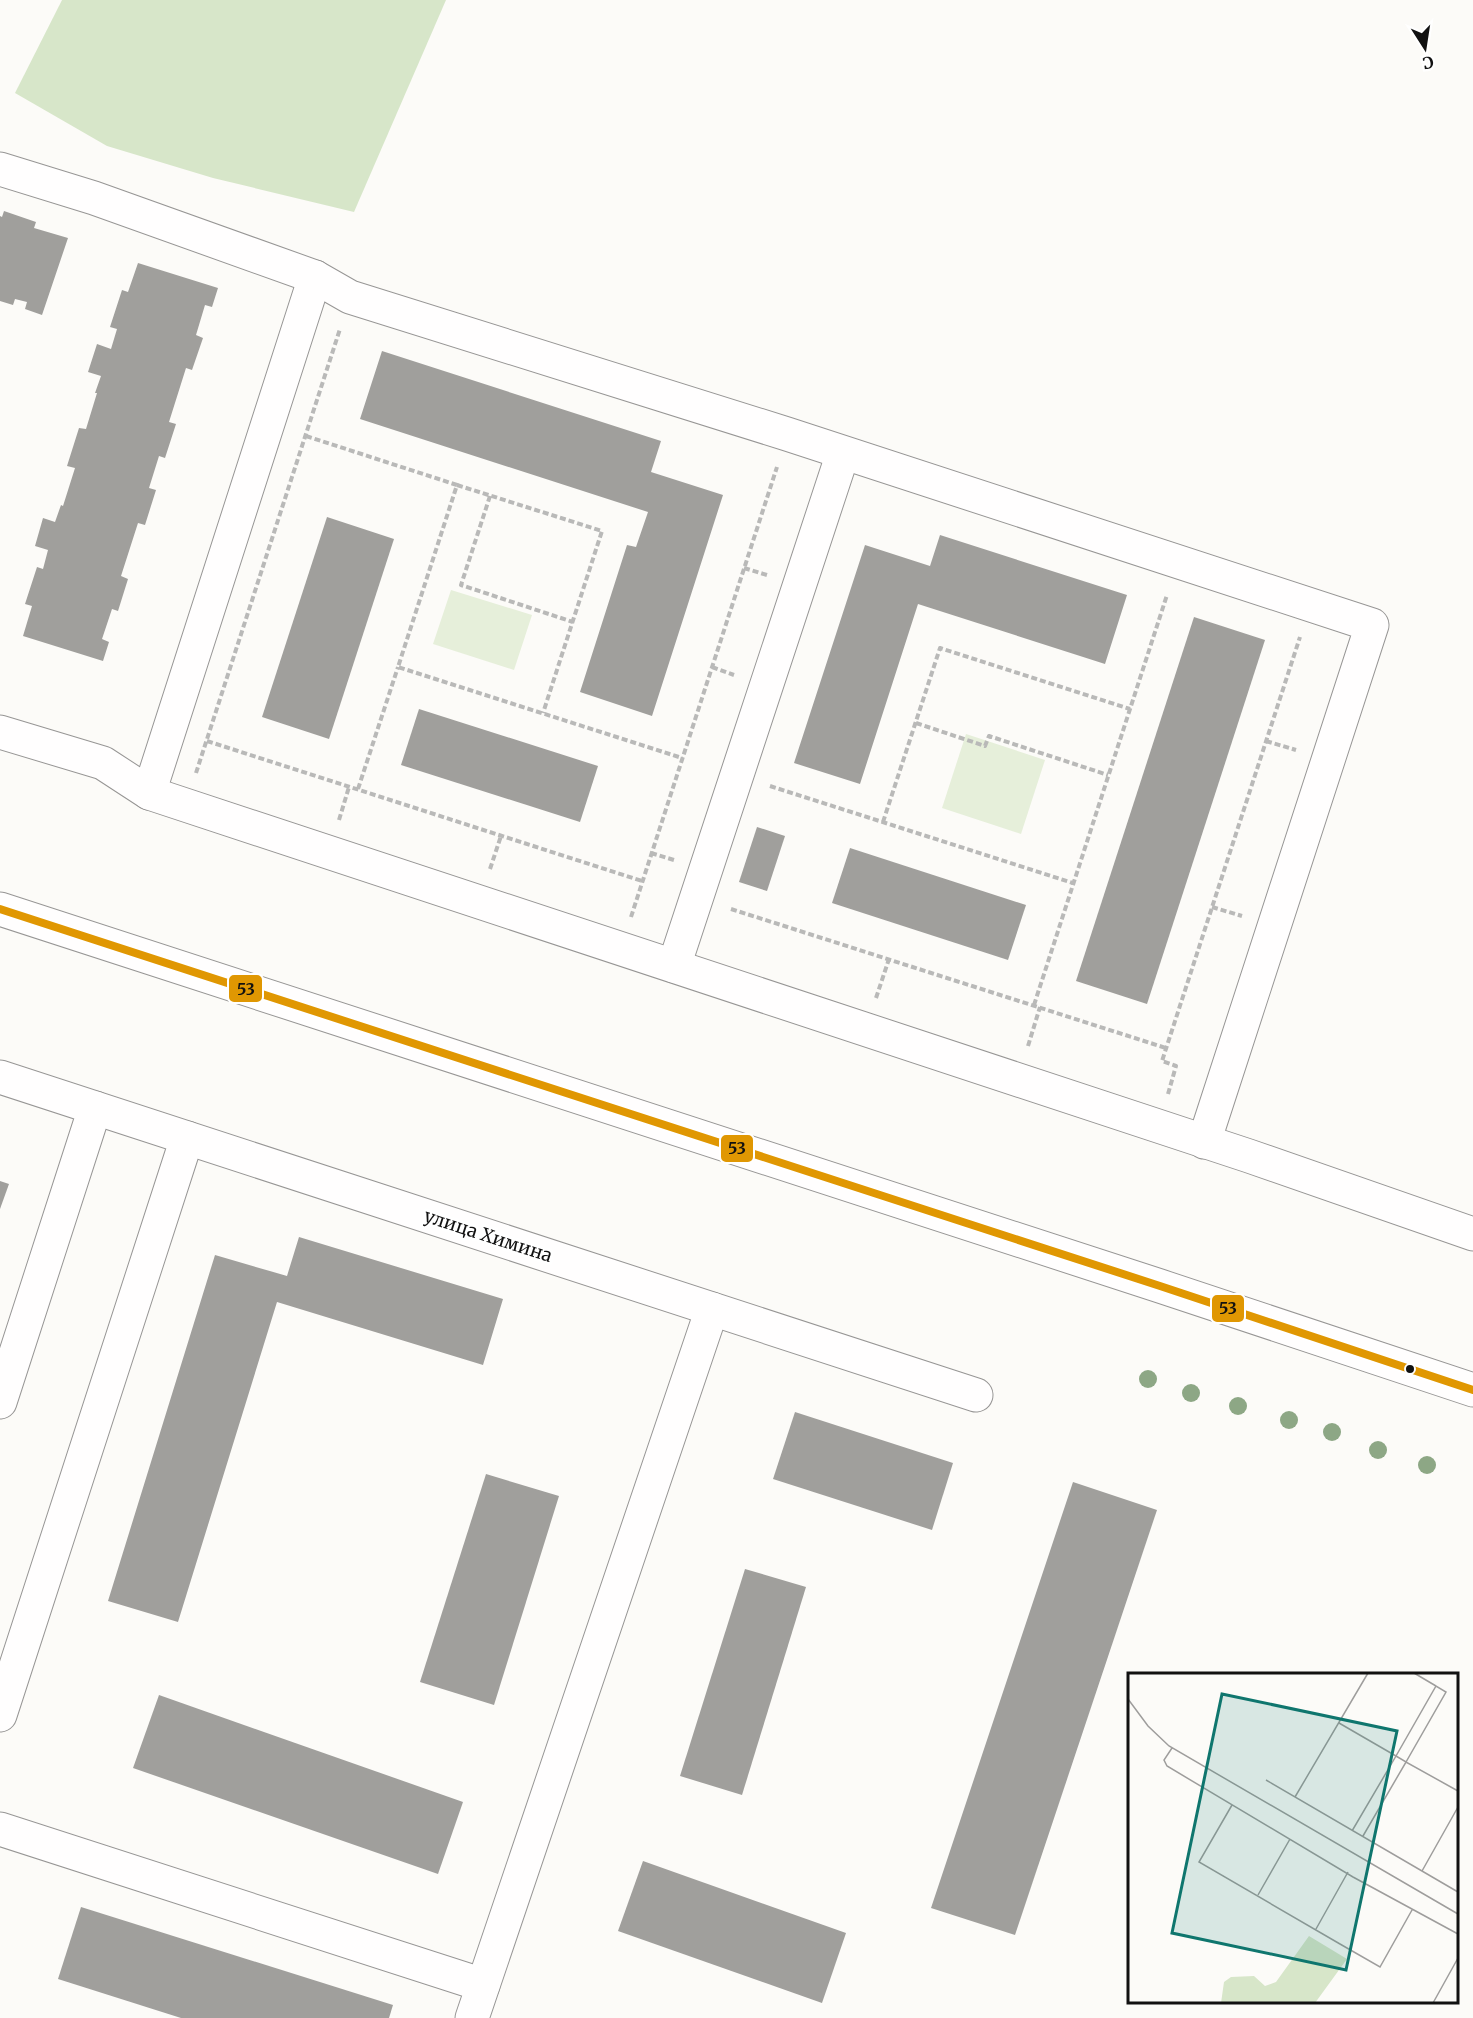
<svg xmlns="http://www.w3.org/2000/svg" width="1473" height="2018" font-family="Merriweather,serif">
<rect width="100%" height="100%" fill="#fcfbf8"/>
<g fill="#e6efda">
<polygon points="451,590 532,615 514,670 433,644"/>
<polygon points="966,734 1045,760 1021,834 942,808"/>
</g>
<polygon fill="#d7e6c9" points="62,0 446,0 354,212 213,178 107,146 15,93"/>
<g fill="#a09f9c">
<polygon points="4,211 36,222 34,228 68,238 42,315 25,309 27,302 15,299 13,305 0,301 0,216 2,217"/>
<polygon points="138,263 218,288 212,307 205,305 196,335 203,338 192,370 186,368 169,422 176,424 165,458 159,456 149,488 156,490 145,525 138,523 121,576 128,579 118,611 112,609 102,639 109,642 103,661 23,636 32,606 25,604 37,567 43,569 48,550 35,546 43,518 55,522 61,505 63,506 75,468 67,466 79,428 86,429 97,393 95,393 101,376 88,372 97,344 111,349 117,329 110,327 122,290 128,292"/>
<polygon points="382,351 661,441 651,472 723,495 652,716 580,692 627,545 636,547 648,512 360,419"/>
<polygon points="327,517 394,539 329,739 262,717"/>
<polygon points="940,535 1127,595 1105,664 918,604 860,784 794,763 865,545 930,566"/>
<polygon points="1194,617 1265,640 1147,1004 1076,981"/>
<polygon points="419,709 598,766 580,822 401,765"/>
<polygon points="757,827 785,836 767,891 739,882"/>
<polygon points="850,848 1026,905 1008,960 832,903"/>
<polygon points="0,1181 9,1184 0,1209"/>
<polygon points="299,1237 503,1299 483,1365 277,1302 178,1622 108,1601 215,1255 287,1276"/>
<polygon points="795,1412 953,1463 932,1530 773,1479"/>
<polygon points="486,1474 559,1496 494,1705 420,1682"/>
<polygon points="1073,1482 1157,1510 1015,1935 931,1908"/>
<polygon points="745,1569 806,1587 742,1795 680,1776"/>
<polygon points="159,1695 463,1802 438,1874 133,1768"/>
<polygon points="643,1861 846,1933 822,2003 618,1931"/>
<polygon points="81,1907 393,2005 389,2018 181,2018 58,1979"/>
</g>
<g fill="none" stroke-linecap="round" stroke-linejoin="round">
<g stroke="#979695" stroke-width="35">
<g id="minor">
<polyline points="0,169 94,198 315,277 350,297 787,434 1372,625 1204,1142"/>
<polyline points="0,732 103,763 149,793 1249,1156 1473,1234"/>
<polyline points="149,793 315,277"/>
<polyline points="0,909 1160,1286 1473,1390"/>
<polyline points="674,966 843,453"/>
<polyline points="0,1077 976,1395"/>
<polyline points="0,1402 95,1108"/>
<polyline points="0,1715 187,1138"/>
<polyline points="0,1829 483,1985"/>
<polyline points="472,2018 712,1309"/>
</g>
</g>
<g stroke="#b9b9b8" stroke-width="4" stroke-dasharray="6 3" stroke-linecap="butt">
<polyline points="306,436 457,485 398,667 682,758"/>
<polyline points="457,485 602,531 543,713"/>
<polyline points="490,496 461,585 573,622"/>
<polyline points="744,568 767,575"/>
<polyline points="712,667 734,675"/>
<polyline points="916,723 985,746 989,736 1108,775"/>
<polyline points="207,741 642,881"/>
<polyline points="1266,741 1296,750"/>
<polyline points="196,773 340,329"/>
<polyline points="770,786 1073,883"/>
<polyline points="358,789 398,667"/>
<polyline points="339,820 349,787"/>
<polyline points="883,822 940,648 1130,709"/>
<polyline points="651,853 674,860"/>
<polyline points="490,869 501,836"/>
<polyline points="1212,907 1242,916"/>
<polyline points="731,909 1166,1048"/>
<polyline points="631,917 777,467"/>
<polyline points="876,998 889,959"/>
<polyline points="1034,1005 1167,595"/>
<polyline points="1028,1046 1040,1007"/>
<polyline points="1168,1094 1176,1066 1162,1061 1300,637"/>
</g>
<use href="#minor" stroke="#fffefe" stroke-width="33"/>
<g stroke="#fff" stroke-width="12">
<polyline id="bus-1" points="0,909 1160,1286 1473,1390"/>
</g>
<use href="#bus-1" stroke="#e09702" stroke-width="8"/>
</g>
<g fill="#8da785">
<circle cx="1148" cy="1379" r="9"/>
<circle cx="1191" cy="1393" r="9"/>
<circle cx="1238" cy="1406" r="9"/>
<circle cx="1289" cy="1420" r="9"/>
<circle cx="1332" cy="1432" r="9"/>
<circle cx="1378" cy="1450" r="9"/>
<circle cx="1427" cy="1465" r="9"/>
</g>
<circle fill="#111" stroke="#fff" stroke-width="2" cx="1410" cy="1369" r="5"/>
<g text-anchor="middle" stroke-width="6" stroke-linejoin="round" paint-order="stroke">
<g font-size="18" fill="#111" stroke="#fff">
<text transform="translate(488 1236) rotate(18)" y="6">улица Химина</text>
</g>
</g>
<g transform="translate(1128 1673)">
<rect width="330" height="330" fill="#fcfbf8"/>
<path d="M181,263L219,286L187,330H93L96,309L103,304L126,303L137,313L148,309Z" fill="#d7e6c9"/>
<path fill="none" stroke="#9e9d9c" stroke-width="1.5" d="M286,0L308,13M0,26L20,53L41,73L330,241M211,50L268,83L278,89L318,19L308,13L268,83L224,158M44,75L36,87L39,93L225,204L330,261M138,107L330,219M167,124L240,0M104,132L71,189L212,271L252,294L284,237M235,163L278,89L330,118M294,198L330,134M130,222L162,166M188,256L220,199M305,330L330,285"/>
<path fill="#0f766e" fill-opacity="0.15" stroke="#0f766e" stroke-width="3" d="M94,21L269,58L218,297L44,260Z"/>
<rect width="330" height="330" fill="none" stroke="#111" stroke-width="3"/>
</g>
<g stroke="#fff" stroke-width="2">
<rect x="228" y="974" width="35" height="29" rx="6" fill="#e09702"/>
<rect x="720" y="1134" width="34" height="29" rx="6" fill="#e09702"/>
<rect x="1211" y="1294" width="34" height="29" rx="6" fill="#e09702"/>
</g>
<g font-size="16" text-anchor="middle" font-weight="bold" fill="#111">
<text x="246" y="995">53</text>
<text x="737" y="1154">53</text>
<text x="1228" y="1314">53</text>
</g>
<g transform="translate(1425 48) rotate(168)" stroke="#ffffff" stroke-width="4.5" paint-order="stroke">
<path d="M0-4.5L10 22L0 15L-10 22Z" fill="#111111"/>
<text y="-9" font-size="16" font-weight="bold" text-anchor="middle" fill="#111111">С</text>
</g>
</svg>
